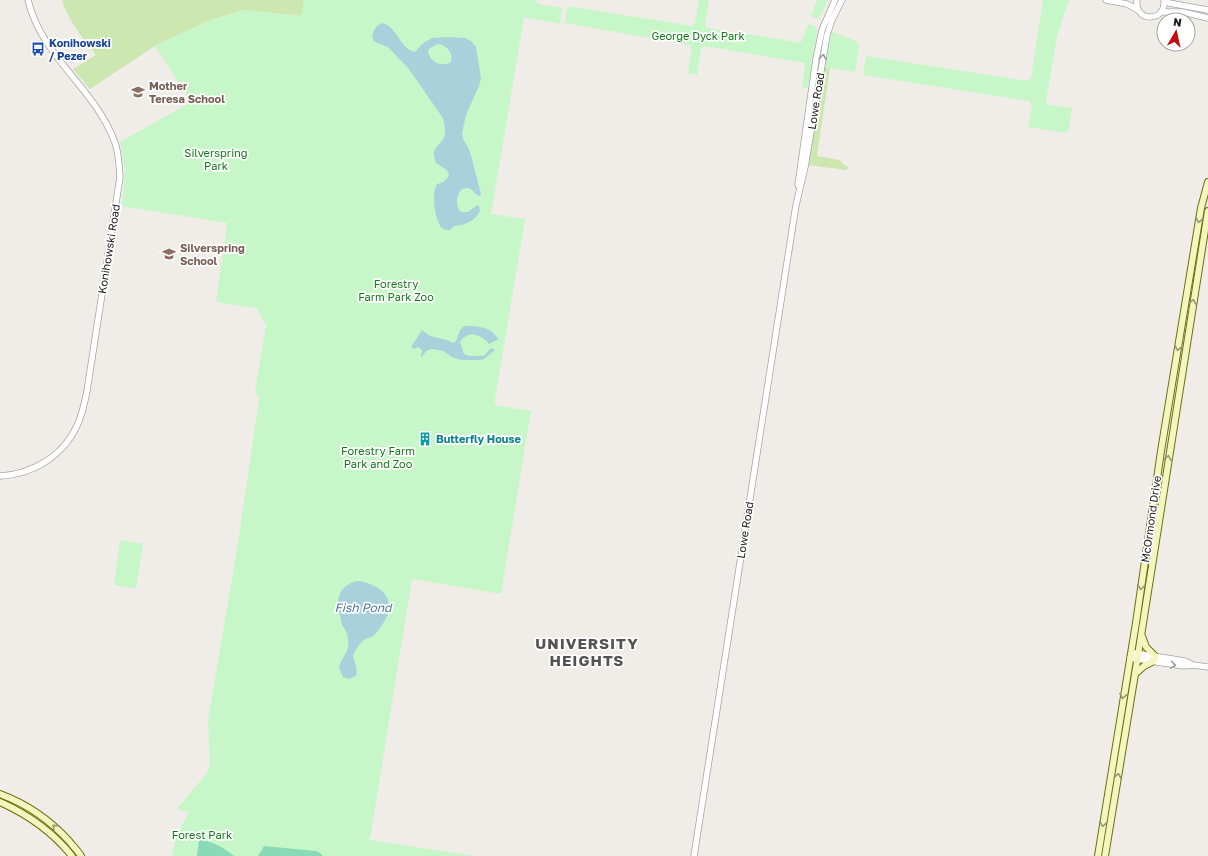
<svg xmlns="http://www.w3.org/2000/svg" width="1208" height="856" font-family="'Golos Text',sans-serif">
<rect width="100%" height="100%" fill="#f0ece7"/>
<g fill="#cde7b0">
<path d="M62,0H304L302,16L245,10L210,20L155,46L90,89L73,69L96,55C83,38 68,21 62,0Z"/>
<polygon points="824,67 830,68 817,156 840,160 844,165 849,167 846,170 808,165 809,155"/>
</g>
<g fill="#c7f7c9">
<polygon points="304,0 535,0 538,4 562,8 560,24 524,17 491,214 525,219 494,405 531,411 501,594 412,579 370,839 358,838 474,856 172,856 176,837 189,812 177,809 207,773 210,763 208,720 238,543 259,399 255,392 266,325 256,308 216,302 227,223 122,206 125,170 120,142 191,102 155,46 210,20 245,10 301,16"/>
<polygon points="699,0 709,0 705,25 707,28 791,41 799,43 802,41 808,24 815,26 817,31 808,88 802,87 805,63 704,46 701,49 697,75 688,73 692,48 689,45 565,23 568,6 693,26 695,23"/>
<polygon points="817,0 828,0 819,19 811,16"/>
<polygon points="1043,0 1069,0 1057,36 1046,101 1049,105 1072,108 1069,129 1066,133 1028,127 1032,105 1029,101 863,75 866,56 1027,81 1031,78"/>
<polygon points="833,32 858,42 859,46 855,72 824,67 829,35"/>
<polygon points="120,540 143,544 136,589 114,585"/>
</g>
<g fill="#8adab8">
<path d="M199,839C213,842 223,847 234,856H197Z"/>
<polygon points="264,846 316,851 320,853 323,856 258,856"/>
</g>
<g fill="#aad1db" fill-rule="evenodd">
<path d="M382,23C397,26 400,49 415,52L422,44L432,38L448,37L465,38L471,41L476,47L481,78L479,86L466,115L462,133L463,139L469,149L472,159L481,194V195L478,196C475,193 472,189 468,188C456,187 454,206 461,212H468L477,205L479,206L480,211C475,221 465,225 454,226L450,230C446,230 444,230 441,227C435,218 431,194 437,184C443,183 446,181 449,175L447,170L436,163C429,145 442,147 445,134C446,129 444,124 443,118L408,68L388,47L375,42L372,38C373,31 375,26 382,23ZM438,44C447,45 455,55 450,63C440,66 431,63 428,52L430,48Z"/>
<path d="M464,326C473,326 485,326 492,332C495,334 496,337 499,339L489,344C481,334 468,330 460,342L464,354L469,356H484L491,348L495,350L484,359L478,360H461L452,357L443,351L438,350L432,349L426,351L422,357L421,356L422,350L418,347L414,349L411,347L422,330L430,336L447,340L453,343L456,341L460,330Z"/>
<path d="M357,581C364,581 380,587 384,593C396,607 385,622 376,633C373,637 369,638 365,639C361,641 354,652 353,656L356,666L357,674L354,677L349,679L343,677L339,668C341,657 350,653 348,639C348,634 345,629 342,625C341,622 341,618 340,616C336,599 338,586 357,581Z"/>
</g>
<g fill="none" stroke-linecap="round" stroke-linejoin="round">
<g stroke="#a4a4a4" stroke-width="7">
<g id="tertiary">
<polyline points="1106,0 1127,4 1138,10"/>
<path d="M1137,0C1134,23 1167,22 1164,0"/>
<polyline points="1165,0 1169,3 1208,10"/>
<polyline points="1161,12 1183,12 1208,18"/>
<polyline points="798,185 816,59 822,30 835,0"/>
<path d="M0,476C35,474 66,454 79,421C83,411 85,401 87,391L120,177C119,164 119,152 114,140C94,88 41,56 28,0"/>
<polyline points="1134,653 1185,661 1193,665 1208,667"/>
<polyline points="1130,658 1184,666 1192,665"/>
<polyline points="694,856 796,205 805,167 827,35 832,20 842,0"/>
</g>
</g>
<g stroke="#6b720b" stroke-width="8">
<g id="secondary">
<polyline points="1142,636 1146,647 1155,656"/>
<polyline points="1135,674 1144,666 1154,661"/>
<path d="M0,794C27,804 50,820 69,841C73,846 78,851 81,856"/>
<path d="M0,802C29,815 52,831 72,856"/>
<polyline points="1098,856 1136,623 1161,451 1201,208 1208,182"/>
<polyline points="1105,856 1135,674 1208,211"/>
</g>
</g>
<use href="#tertiary" stroke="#fff" stroke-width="5.5"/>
<use href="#secondary" stroke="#f5f6bf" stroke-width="6"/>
</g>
<defs><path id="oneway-chevron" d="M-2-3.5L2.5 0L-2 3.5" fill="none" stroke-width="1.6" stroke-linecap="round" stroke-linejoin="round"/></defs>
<g stroke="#9b9b9b">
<use href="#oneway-chevron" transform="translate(823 57) rotate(-81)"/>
<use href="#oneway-chevron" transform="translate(1173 665) rotate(9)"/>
</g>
<g stroke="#959677">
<use href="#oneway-chevron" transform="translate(1199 220) rotate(99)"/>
<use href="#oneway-chevron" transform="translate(1193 302) rotate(-81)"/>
<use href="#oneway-chevron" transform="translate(1178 348) rotate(99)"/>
<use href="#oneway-chevron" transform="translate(1168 458) rotate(-81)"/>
<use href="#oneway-chevron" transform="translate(1141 587) rotate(98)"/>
<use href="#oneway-chevron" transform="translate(1123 696) rotate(99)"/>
<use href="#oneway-chevron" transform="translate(1118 776) rotate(-81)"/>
<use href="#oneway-chevron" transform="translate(1103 824) rotate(99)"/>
<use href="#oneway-chevron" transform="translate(55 827) rotate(-138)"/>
</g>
<defs>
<g id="bus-bare" transform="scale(1.08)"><path d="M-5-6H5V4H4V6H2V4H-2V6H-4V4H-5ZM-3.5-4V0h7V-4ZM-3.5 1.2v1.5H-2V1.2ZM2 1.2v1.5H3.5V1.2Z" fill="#1a4fb4" stroke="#fff" stroke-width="2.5" paint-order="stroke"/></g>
<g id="school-bare" transform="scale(1.08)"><path d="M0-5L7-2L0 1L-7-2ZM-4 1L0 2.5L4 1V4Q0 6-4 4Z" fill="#8d6e63" stroke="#fff" stroke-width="2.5" paint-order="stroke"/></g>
<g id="building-bare" transform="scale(1.08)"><path d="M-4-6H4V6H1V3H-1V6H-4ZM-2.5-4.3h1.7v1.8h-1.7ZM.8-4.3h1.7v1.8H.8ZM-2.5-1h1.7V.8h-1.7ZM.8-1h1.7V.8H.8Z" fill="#0f9aa8" stroke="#fff" stroke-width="2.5" paint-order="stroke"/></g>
</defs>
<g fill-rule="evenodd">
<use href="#bus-bare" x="38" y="49"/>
<use href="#school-bare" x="138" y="92"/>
<use href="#school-bare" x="169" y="254"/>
<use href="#building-bare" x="425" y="439"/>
</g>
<g text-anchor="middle" stroke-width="3.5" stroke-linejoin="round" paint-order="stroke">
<g font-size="11" fill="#127917" stroke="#fff">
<text x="698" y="40">George Dyck Park</text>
<text x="216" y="157">Silverspring<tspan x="216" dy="13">Park</tspan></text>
<text x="396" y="288">Forestry<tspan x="396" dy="13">Farm Park Zoo</tspan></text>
<text x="378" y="455">Forestry Farm<tspan x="378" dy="13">Park and Zoo</tspan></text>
<text x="202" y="839">Forest Park</text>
</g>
<g font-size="11" font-weight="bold" fill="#164399" stroke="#fff" text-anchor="start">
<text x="49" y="47">Konihowski<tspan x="49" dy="13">/ Pezer</tspan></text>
</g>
<g font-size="11" font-weight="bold" fill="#785e54" stroke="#fff" text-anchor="start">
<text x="149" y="90">Mother<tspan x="149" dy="13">Teresa School</tspan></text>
<text x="180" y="252">Silverspring<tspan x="180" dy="13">School</tspan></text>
</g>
<g font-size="11" fill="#202020" stroke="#fff">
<text transform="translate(816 101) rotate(-81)" y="4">Lowe Road</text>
<text transform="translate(109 249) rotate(-81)" y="4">Konihowski Road</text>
<text transform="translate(1151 519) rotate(-82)" y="4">McOrmond Drive</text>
<text transform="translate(745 530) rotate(-81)" y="4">Lowe Road</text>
</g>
<g font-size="11" font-weight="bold" fill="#0d838f" stroke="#fff" text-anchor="start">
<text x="436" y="443">Butterfly House</text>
</g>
<g font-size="12" font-style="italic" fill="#4b769c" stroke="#fff">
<text x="363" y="612">Fish Pond</text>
</g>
<g font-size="15" font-weight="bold" letter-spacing="1" fill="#535353" stroke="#fff">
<text x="587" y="649">UNIVERSITY<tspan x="587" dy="17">HEIGHTS</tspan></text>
</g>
</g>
<g transform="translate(1176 32) rotate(9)"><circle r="19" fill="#ffffff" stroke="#a6a6a6"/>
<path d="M0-3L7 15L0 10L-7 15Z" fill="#c40c12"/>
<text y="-6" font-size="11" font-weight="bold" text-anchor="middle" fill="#202020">N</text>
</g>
</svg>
